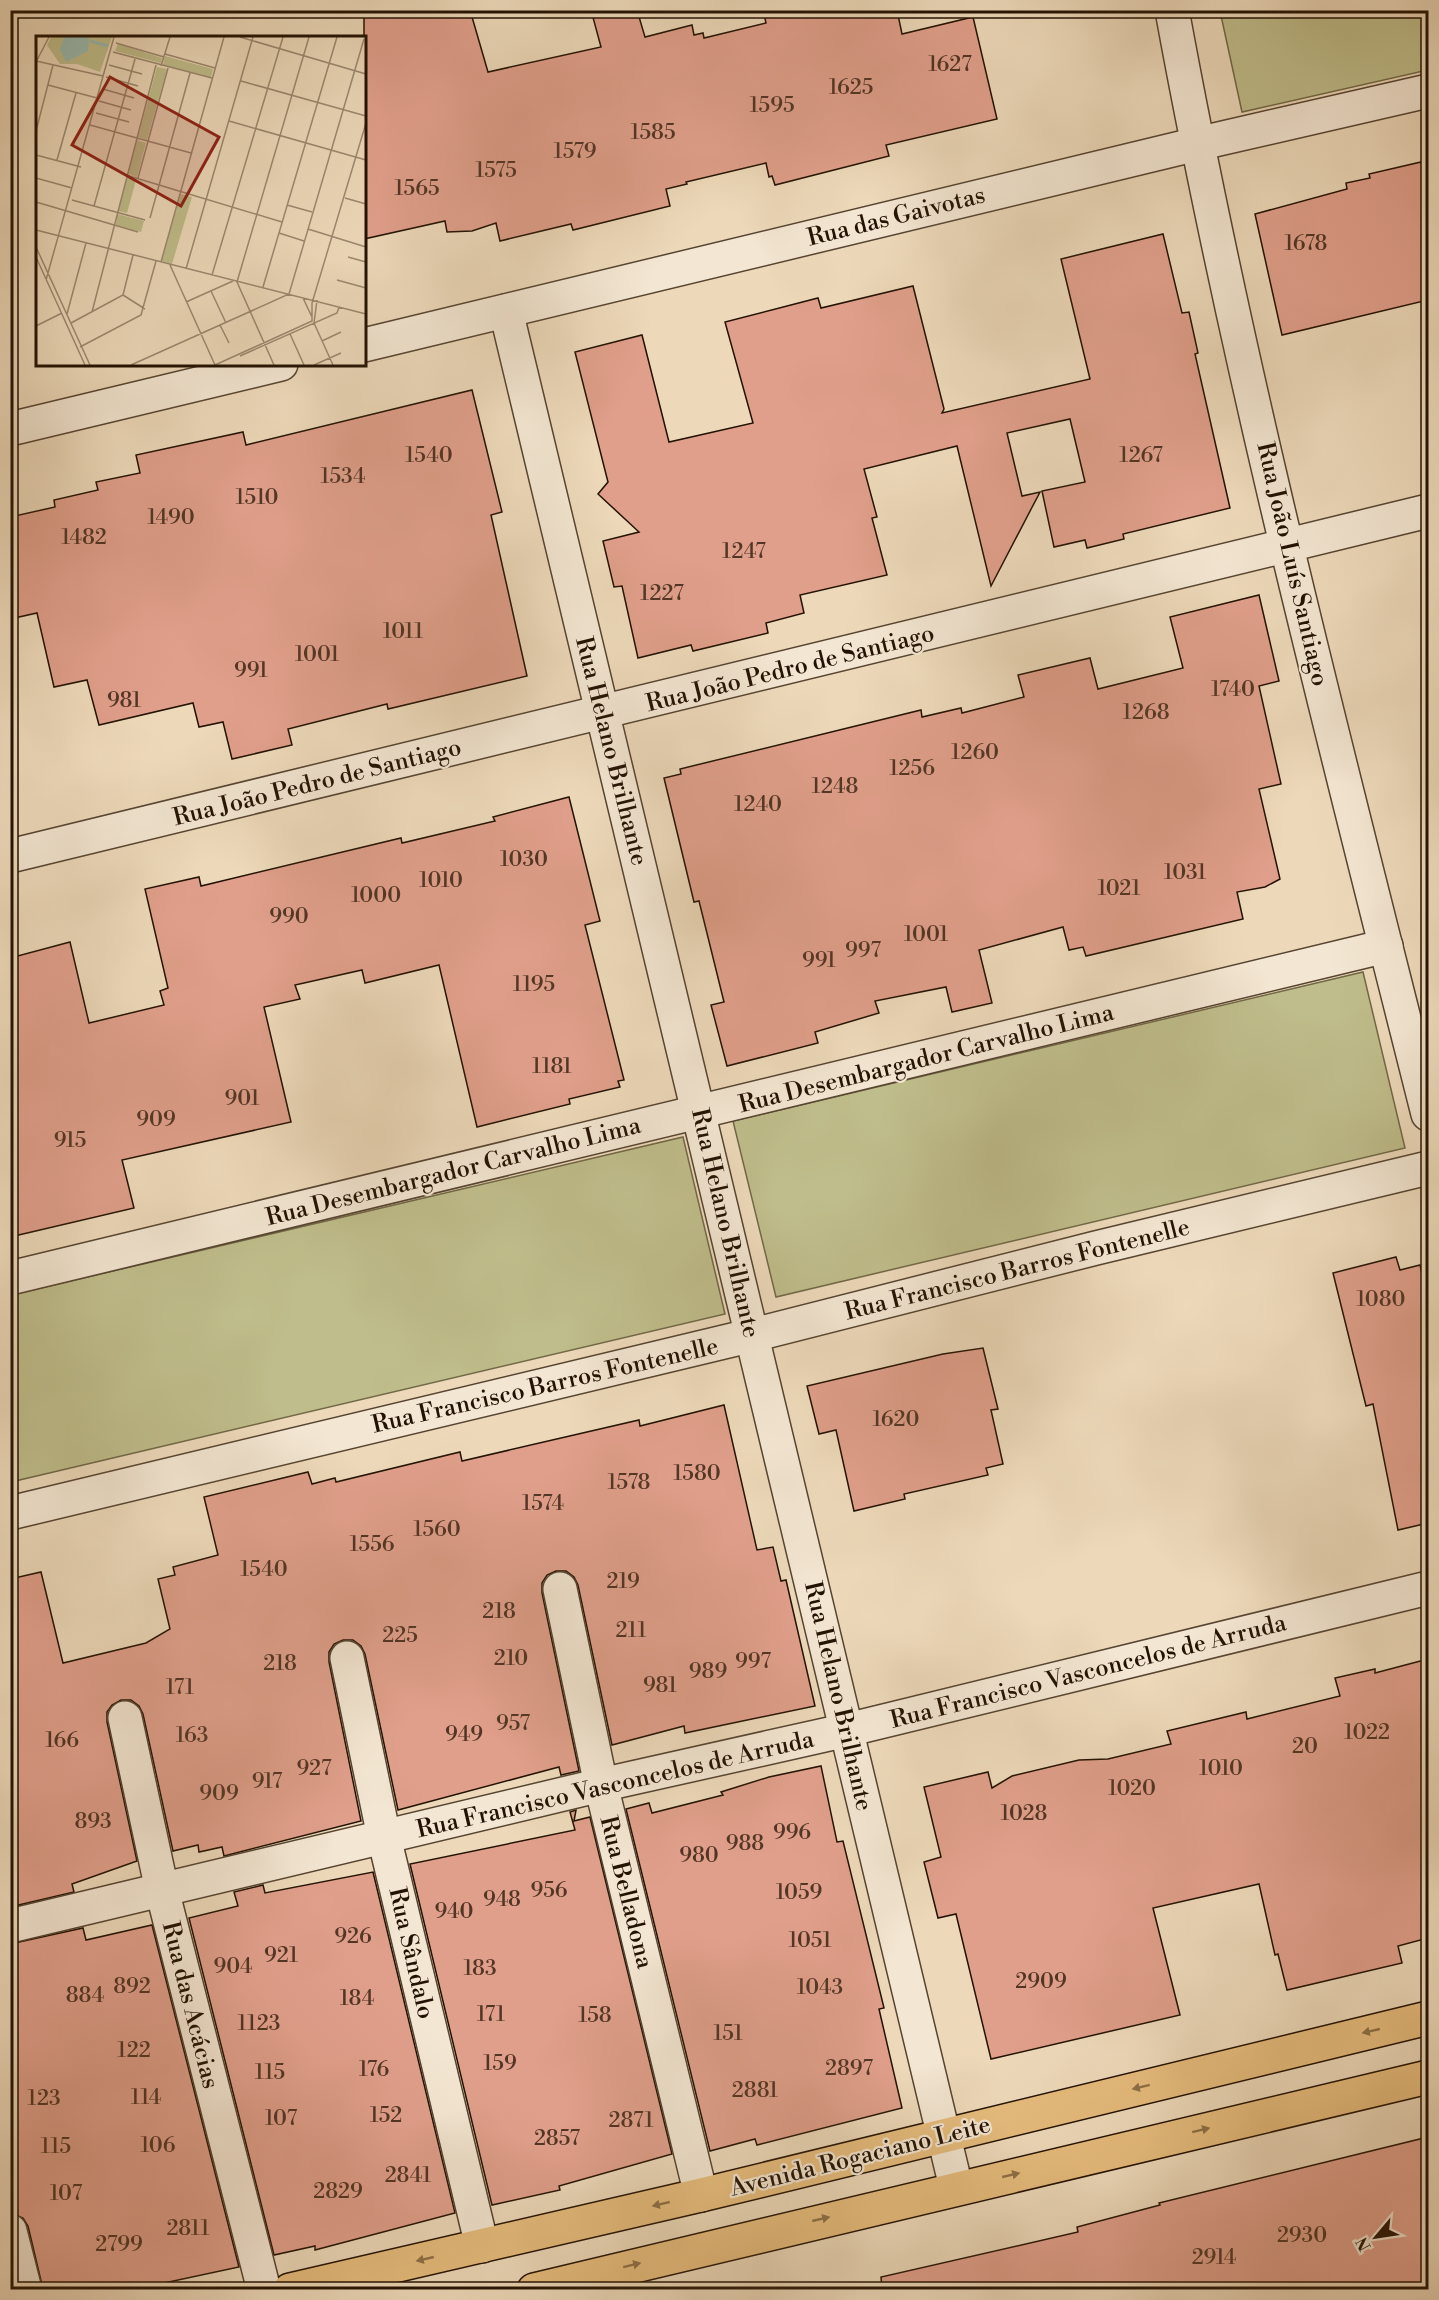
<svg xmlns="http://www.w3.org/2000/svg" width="1439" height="2300" font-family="'Libre Bodoni',serif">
<rect width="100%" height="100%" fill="#edd9ba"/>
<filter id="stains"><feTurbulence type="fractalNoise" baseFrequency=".00333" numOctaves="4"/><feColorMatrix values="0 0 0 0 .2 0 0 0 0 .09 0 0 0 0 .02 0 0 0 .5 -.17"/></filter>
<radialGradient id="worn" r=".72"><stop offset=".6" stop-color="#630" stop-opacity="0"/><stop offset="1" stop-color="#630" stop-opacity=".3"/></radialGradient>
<g fill="#bfbd8b" stroke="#716847" stroke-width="1.5">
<polygon points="1220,11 1428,11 1428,70 1242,112"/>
<polygon points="1363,972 1405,1148 776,1297 733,1121"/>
<polygon points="683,1137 725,1314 11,1482 11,1295"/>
</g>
<g fill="#e09f8b" stroke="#231203" stroke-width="1.5">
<polygon points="364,10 470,10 488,72 601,47 591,10 637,10 645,37 692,25 694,35 703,33 704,38 766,23 763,10 897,10 902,34 973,17 997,119 886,145 889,156 775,185 772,176 769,177 766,163 686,182 687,184 666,189 670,206 573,230 571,224 500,241 496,223 472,231 447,232 445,221 364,239"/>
<polygon points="1421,162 1428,193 1428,300 1282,335 1255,214 1347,189 1346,183 1370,178 1369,174"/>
<polygon points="1163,234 1182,313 1189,312 1198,353 1195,354 1230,508 1123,534 1124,539 1087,548 1085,540 1054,547 1042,491 1085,482 1070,419 1007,433 1022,496 1040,492 991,586 957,446 864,469 877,517 872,518 887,575 800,595 804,613 766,623 768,633 693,651 691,645 638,658 622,586 614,587 603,541 639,532 598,494 608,482 575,352 642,335 669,442 753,423 725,322 818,298 821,308 913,286 944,409 942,413 1090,379 1061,259"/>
<polygon points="472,390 502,512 491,515 527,676 388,709 387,704 288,729 292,745 232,759 223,722 199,727 193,703 99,725 87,680 54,687 37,613 10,619 10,517 55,507 54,500 98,490 96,482 140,473 136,455 243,432 246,445"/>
<polygon points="1259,595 1279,681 1259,686 1281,784 1259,789 1280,879 1265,887 1237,892 1243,919 1086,956 1083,947 1069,950 1063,927 979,950 992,1003 952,1012 946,987 875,1001 879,1013 815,1032 818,1043 727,1066 711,1005 724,1002 699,901 694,902 664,778 681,774 680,769 921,710 922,717 961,708 962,713 1024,697 1018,675 1090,658 1098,689 1183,668 1170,617"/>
<polygon points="569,797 600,921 585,925 624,1080 618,1081 620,1087 569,1099 570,1104 477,1127 439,965 365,983 362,970 295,985 300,999 264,1007 291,1122 122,1160 134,1208 10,1237 10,958 70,942 89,1023 164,1005 160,991 168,988 145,889 199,877 201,886 401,838 402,843 495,821 493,817"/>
<polygon points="1396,1257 1400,1270 1420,1265 1428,1300 1428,1523 1398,1530 1373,1404 1366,1406 1333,1273"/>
<polygon points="983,1348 998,1409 991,1410 1003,1464 986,1468 988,1475 904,1494 905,1499 854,1511 836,1430 819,1434 807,1386 943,1354"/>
<polygon points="724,1405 757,1550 773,1547 781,1581 786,1580 815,1706 685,1733 684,1726 612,1745 578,1585 574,1577 566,1571 556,1571 547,1575 542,1583 542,1593 579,1771 561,1775 559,1767 398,1810 365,1654 361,1646 353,1640 343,1640 334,1644 329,1652 329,1662 361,1821 224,1856 222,1847 199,1852 198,1845 173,1851 143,1714 139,1706 131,1700 121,1700 112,1705 107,1712 107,1722 137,1861 72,1884 74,1892 10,1907 10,1579 41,1572 63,1663 146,1643 170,1629 158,1579 175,1575 173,1567 218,1555 204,1497 308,1472 312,1484 335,1478 336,1482 460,1452 462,1461 639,1420 640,1426"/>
<polygon points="1428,1659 1428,1938 1398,1946 1402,1963 1287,1990 1278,1954 1275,1955 1259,1884 1153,1908 1180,2015 991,2059 956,1914 938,1918 924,1862 941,1857 924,1787 988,1772 992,1788 1012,1776 1079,1760 1108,1759 1171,1744 1167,1731 1246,1712 1247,1719 1340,1696 1335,1678 1375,1669 1375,1673"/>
<polygon points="821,1766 837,1842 843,1841 884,2008 879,2009 902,2108 757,2145 755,2139 710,2151 626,1809 649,1803 652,1813 723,1795 721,1792 769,1777"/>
<polygon points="576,1810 574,1821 590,1817 672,2154 559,2186 560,2190 492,2205 410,1864 575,1830 570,1812"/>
<polygon points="373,1872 455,2213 315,2250 315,2246 274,2255 189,1918 238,1906 234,1892 263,1885 265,1893"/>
<polygon points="152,1925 239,2267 136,2289 43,2289 28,2226 23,2218 10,2213 10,1944 83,1928 86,1940"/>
<polygon points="1424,2138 1428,2159 1428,2289 882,2289 881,2277 1078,2232 1077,2227 1160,2205 1159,2203"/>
</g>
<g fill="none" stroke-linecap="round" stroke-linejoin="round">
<g stroke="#564431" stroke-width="36">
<g id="minor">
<path d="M1172,10C1240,382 1336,748 1428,1114"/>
<polyline points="506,311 956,2187"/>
<polyline points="364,345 1197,144 1428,91"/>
<polyline points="10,429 281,364"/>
<polyline points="10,856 1428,511"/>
<polyline points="10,1278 1386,946"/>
<polyline points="10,1513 753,1335 1096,1248 1428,1168"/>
<polyline points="560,1589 601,1785 701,2195"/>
<polyline points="347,1658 384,1837 482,2246"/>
<polyline points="125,1718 162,1890 264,2290"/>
<polyline points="10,1926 601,1785 847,1730 1428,1588"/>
<polyline points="10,2231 25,2290"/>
</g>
</g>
<g stroke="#231203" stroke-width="36">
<g id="primary">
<polyline points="290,2290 701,2195 1428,2018"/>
<polyline points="534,2290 1428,2077"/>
</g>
</g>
<use href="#minor" stroke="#f3e6d2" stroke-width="33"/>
<use href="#primary" stroke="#e6bc7d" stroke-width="33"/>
</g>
<defs><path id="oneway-solid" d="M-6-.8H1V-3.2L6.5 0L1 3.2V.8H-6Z" transform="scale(1.5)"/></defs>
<g fill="#8e7046">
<use href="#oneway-solid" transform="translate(1371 2031) rotate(167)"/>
<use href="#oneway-solid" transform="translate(1141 2087) rotate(166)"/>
<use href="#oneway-solid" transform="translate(1201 2130) rotate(-14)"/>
<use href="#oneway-solid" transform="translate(1011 2175) rotate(-13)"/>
<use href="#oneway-solid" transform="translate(661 2204) rotate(167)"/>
<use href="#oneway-solid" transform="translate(821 2219) rotate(-13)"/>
<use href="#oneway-solid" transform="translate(425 2259) rotate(167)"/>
<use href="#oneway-solid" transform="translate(632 2265) rotate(-14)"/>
</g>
<g text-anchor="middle" stroke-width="4.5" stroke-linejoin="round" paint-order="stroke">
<g font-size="21" fill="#523525">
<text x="950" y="71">1627</text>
<text x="851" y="94">1625</text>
<text x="772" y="112">1595</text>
<text x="653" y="139">1585</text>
<text x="575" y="158">1579</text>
<text x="496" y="177">1575</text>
<text x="417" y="195">1565</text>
<text x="1306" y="250">1678</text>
<text x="429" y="462">1540</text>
<text x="1141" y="462">1267</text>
<text x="343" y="483">1534</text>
<text x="257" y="504">1510</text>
<text x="171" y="524">1490</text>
<text x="84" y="544">1482</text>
<text x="744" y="558">1247</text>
<text x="662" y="600">1227</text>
<text x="403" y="638">1011</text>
<text x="317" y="661">1001</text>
<text x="251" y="677">991</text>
<text x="1233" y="696">1740</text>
<text x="124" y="707">981</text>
<text x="1146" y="719">1268</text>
<text x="975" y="759">1260</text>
<text x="912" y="775">1256</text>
<text x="835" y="793">1248</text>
<text x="758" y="811">1240</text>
<text x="524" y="866">1030</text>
<text x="1185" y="879">1031</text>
<text x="441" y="887">1010</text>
<text x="1119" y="895">1021</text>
<text x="376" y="902">1000</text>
<text x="289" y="923">990</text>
<text x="926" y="941">1001</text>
<text x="863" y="957">997</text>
<text x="819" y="967">991</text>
<text x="534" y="991">1195</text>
<text x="552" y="1073">1181</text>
<text x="242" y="1105">901</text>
<text x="156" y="1126">909</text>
<text x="70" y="1147">915</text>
<text x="1381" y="1306">1080</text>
<text x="896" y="1426">1620</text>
<text x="697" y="1480">1580</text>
<text x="629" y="1489">1578</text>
<text x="543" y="1510">1574</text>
<text x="437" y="1536">1560</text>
<text x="372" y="1551">1556</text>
<text x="264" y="1576">1540</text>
<text x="623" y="1588">219</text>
<text x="499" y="1618">218</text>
<text x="631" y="1637">211</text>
<text x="400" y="1642">225</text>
<text x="511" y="1665">210</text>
<text x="753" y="1668">997</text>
<text x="280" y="1670">218</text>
<text x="708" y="1678">989</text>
<text x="660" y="1692">981</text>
<text x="180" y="1694">171</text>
<text x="513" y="1730">957</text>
<text x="1367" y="1739">1022</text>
<text x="464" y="1741">949</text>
<text x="192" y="1742">163</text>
<text x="62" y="1747">166</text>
<text x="1305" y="1753">20</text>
<text x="314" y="1775">927</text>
<text x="1221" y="1775">1010</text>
<text x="267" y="1788">917</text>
<text x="1132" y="1795">1020</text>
<text x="219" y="1800">909</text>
<text x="1024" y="1820">1028</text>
<text x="93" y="1828">893</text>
<text x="792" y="1839">996</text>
<text x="745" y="1850">988</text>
<text x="699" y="1862">980</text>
<text x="549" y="1897">956</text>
<text x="799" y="1899">1059</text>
<text x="502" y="1906">948</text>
<text x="454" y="1918">940</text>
<text x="353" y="1943">926</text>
<text x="810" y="1947">1051</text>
<text x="281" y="1962">921</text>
<text x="233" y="1973">904</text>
<text x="480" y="1975">183</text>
<text x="1041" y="1988">2909</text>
<text x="132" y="1993">892</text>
<text x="820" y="1994">1043</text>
<text x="85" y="2002">884</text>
<text x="357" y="2005">184</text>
<text x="491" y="2021">171</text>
<text x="595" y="2022">158</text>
<text x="259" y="2030">1123</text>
<text x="728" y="2040">151</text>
<text x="134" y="2057">122</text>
<text x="500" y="2070">159</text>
<text x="849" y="2075">2897</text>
<text x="374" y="2076">176</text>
<text x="270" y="2079">115</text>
<text x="755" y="2097">2881</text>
<text x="146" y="2104">114</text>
<text x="44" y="2105">123</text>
<text x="386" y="2122">152</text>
<text x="281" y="2125">107</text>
<text x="631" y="2127">2871</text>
<text x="557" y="2145">2857</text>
<text x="158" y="2152">106</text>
<text x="56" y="2153">115</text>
<text x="408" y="2182">2841</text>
<text x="338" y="2198">2829</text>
<text x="66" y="2200">107</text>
<text x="188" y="2235">2811</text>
<text x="1302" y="2242">2930</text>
<text x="119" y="2251">2799</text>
<text x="1214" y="2264">2914</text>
</g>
<g font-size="24" fill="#231203" stroke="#f3e6d2">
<text transform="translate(896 216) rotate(-14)" y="8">Rua das Gaivotas</text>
<text transform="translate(1293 564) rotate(77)" y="8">Rua João Luís Santiago</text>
<text transform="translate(790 668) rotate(-14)" y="8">Rua João Pedro de Santiago</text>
<text transform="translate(612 751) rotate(76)" y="8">Rua Helano Brilhante</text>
<text transform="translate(317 782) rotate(-14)" y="8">Rua João Pedro de Santiago</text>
<text transform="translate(926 1058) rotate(-14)" y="8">Rua Desembargador Carvalho Lima</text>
<text transform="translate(453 1171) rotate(-14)" y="8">Rua Desembargador Carvalho Lima</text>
<text transform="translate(726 1223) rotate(77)" y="8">Rua Helano Brilhante</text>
<text transform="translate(1017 1269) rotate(-14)" y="8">Rua Francisco Barros Fontenelle</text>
<text transform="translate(545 1385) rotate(-13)" y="8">Rua Francisco Barros Fontenelle</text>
<text transform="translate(1088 1671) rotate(-14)" y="8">Rua Francisco Vasconcelos de Arruda</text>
<text transform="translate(839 1696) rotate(77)" y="8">Rua Helano Brilhante</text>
<text transform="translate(615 1784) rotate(-13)" y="8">Rua Francisco Vasconcelos de Arruda</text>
<text transform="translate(627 1892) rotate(76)" y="8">Rua Belladona</text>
<text transform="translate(412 1953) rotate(77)" y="8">Rua Sândalo</text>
<text transform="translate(191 2005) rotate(76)" y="8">Rua das Acácias</text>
<text transform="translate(860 2156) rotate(-14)" y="8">Avenida Rogaciano Leite</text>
</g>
</g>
<g transform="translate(36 36)">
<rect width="330" height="330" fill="#edd9ba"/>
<path d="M15,1H76L64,36L41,28H24L11,9ZM82,8L126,22L125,27L79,15ZM129,20L177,33L175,41L127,29ZM121,31L131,33L111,104L102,101ZM101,104L110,107L101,141L91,138ZM91,141L100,144L91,177L82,175ZM145,158L156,161L136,228L125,225ZM81,178L108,185L105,196L80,189Z" fill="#bfbd8b"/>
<path d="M28,1H53L52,15L30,26L24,14Z" fill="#99bab0"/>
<path fill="none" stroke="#99bab0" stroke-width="3" d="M54,5L72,10"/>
<path fill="none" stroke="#9c8971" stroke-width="1.5" d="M204,1L330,38M80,7L128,21M77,16L176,42M129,18L179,32M0,25L67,40M0,26L13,1M73,29L106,38M125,30L134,1M70,41L102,50M205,45L330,80M12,49L61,62M67,53L98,62M63,65L95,74M60,77L93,86M193,85L330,124M54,89L155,117M0,95L17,29M0,119L45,131M21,124L40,57M90,139L246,186M0,142L36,152M102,142L132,32M309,162L330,168M36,164L109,184M0,166L102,196M251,169L276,176M58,170L99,23M114,182L154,37M272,193L330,211M0,194L330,278M243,197L268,205M0,211L54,329M0,221L49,329M312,221L330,226M125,226L188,1M134,229L179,329M150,233L217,1M176,239L247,1M10,244L78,1M301,244L330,252M227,251L301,1M175,255L190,287M87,259L109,273M267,262L276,281M150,266L197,245M56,276L120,29M31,278L50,207M35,287L87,259L97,219M278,287L281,264M278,287L297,329M184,289L193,307M0,290L26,277M254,298L268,329M286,305L305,296M44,311L105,279L120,225M204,320L301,277L303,271M95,329L253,258L328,3M179,329L276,285V267L330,87M238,329L201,246L273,1M278,329L305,317"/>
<path fill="#8f2418" fill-opacity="0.15" stroke="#8f2418" stroke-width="3" d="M74,41L183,101L145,170L36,109Z"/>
<rect width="330" height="330" fill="none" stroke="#231203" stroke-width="3"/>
</g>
<rect width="1439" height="2300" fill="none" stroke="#edd9ba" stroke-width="36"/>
<rect x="12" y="12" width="1415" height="2276" fill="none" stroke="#231203" stroke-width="3"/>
<rect x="18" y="18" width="1403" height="2264" fill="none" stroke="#231203" stroke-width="1.5"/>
<g transform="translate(1376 2237) rotate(241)" stroke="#f3e6d2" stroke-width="4.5" paint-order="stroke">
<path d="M0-4.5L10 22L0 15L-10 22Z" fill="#231203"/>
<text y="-9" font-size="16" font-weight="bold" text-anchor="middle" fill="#231203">N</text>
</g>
<rect width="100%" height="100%" filter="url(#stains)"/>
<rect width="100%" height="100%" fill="url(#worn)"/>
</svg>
